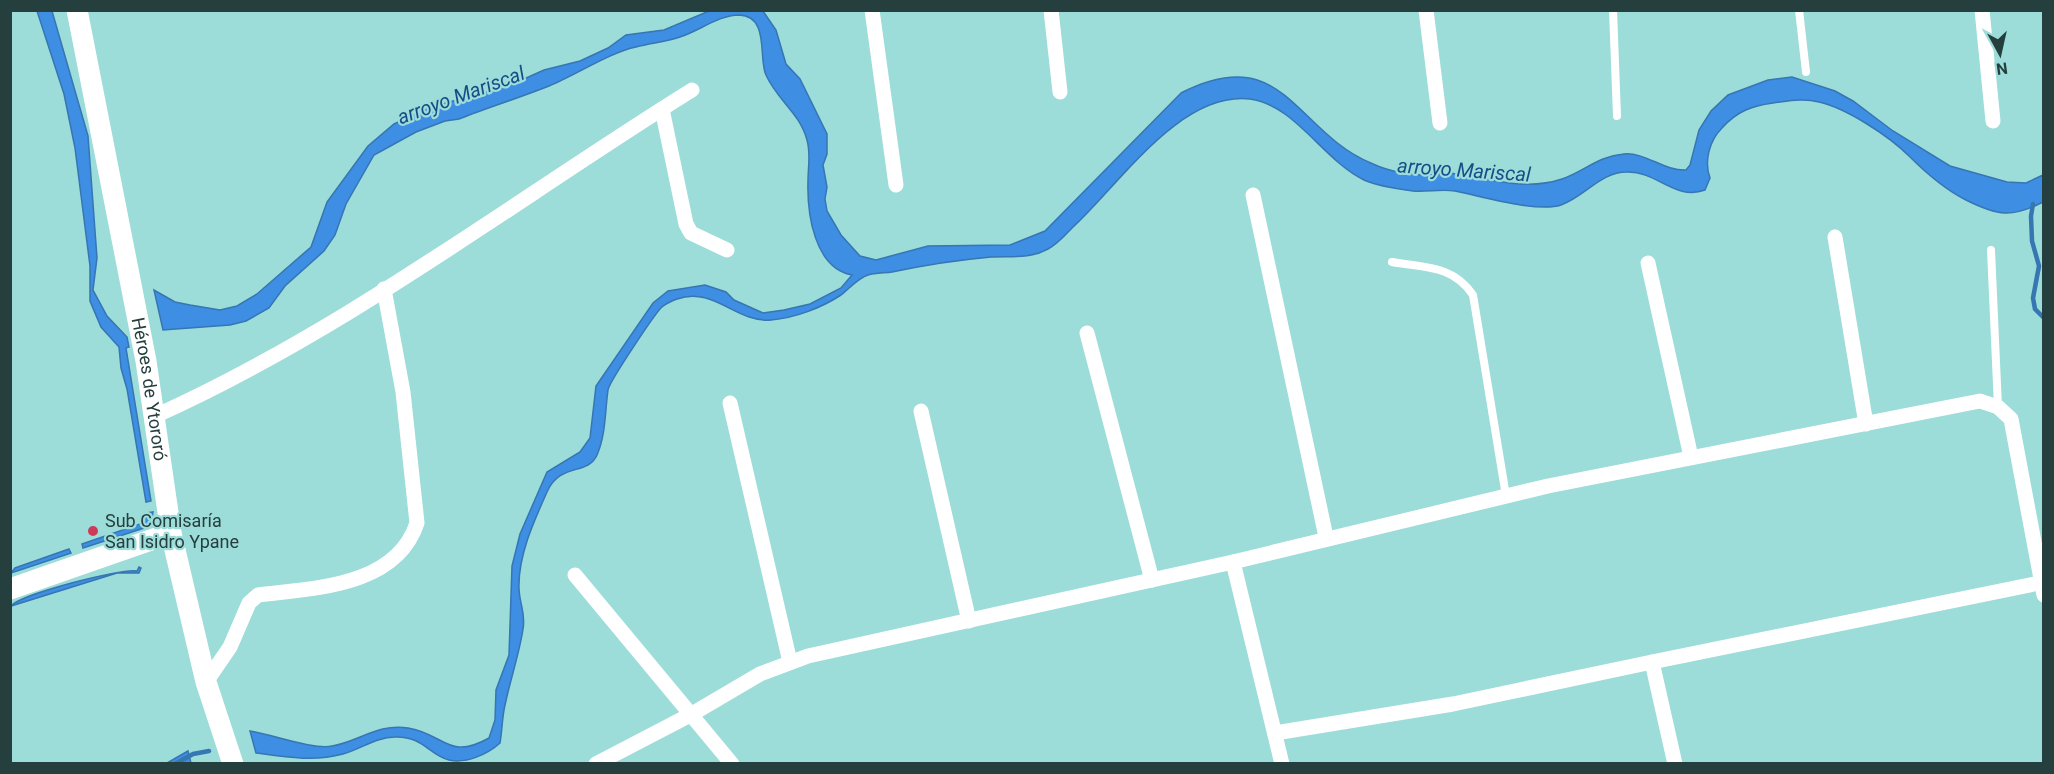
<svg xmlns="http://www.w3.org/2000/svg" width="2054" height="774" font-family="Roboto,sans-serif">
<rect width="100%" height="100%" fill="#9cdcd9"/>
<g fill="#3e8ee4" stroke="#3676b2" stroke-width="1.5">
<polygon points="37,11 52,11 88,136 97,258 93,290 107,316 127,337 129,347 126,348 151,501 146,502 127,389 121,368 119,347 101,327 90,301 90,266 75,148 64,94"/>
<path d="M709,11H763L776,30L786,64L800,79L827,134V154L823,165L827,187L825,199L827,211L841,235L860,256L876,260L928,246L1010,245L1045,231L1181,93C1285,40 1294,132 1373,164C1388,171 1409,175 1426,175C1434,175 1441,173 1449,173C1487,177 1523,192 1562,179C1585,171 1598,156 1624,154C1645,152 1664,171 1686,170L1690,165L1699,130L1711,111L1728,95L1768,80L1792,77L1835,91L1853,101L1893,131L1950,166L2007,182L2026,183L2043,175V202C2012,218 1998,216 1966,200C1944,189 1926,173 1909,156C1889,136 1846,108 1819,102C1803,98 1789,101 1773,103C1752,106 1737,111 1722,128C1709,141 1704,162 1710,178L1705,190C1675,201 1657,171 1627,172C1600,172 1586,196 1561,205C1537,213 1481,196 1455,191C1441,189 1427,192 1413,191C1398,189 1377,186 1364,180C1323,160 1295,105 1250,99C1180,91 1119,185 1073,227C1066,234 1058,244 1048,249C1030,259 1011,256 991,257C958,260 925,265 892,272C885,273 874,273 868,275C858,278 849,289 841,295C821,308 795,318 771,320C736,323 714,286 677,299C674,300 665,304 662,307C656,312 609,382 608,390C605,411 606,434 597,455C588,476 560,462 547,492C534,521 518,556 519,588C519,602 526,614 523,629C519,656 509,683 504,710C502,721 502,732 500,743C488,754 466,764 449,760C429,755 423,736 395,737C376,737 361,749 343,754C314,762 285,757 256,753L250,731C271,734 313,750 332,746C358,742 378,723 408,728C445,734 448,761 489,738L495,720L496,690L509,655L512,566L520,534L547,472L580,452L590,438L596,386L653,303L668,291L705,285L726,292L734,300L763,313L784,310L810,304L841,288L852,275C814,268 807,213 808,181C808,167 811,154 807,140C800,113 777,100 766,75C758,58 770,16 739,15C719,15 699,31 680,37C665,42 651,43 636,47C611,52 574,76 549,86C519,98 489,107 459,119L445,121L416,132L374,155L346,204L335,235L324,251L285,286L269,308L246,321L230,325L163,330L154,290L175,302L190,305L220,310L237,306L257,294L311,247L327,202L368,146L394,124L431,107L508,86L544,70L580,61L608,48L626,35L664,30Z"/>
<polygon points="153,512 151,523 144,528 83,548 82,544 143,523 147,513"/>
<polygon points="69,549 71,553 11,573 15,568"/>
<path d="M139,567L141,568L139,573H117L11,606C19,595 120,568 137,571Z"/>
<polygon points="188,751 191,763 167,763"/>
</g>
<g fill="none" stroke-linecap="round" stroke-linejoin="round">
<g stroke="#3676b2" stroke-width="4.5">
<polyline points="2033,204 2031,216 2032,241 2039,266 2033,298 2035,309 2044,318"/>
<polyline points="175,764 193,754 209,751"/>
</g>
<g stroke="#fff" stroke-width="8">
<polyline points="1613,10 1617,116"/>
<polyline points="1799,10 1806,72"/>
<polyline points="1991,250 1998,407"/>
<path d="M1392,262C1425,268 1453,265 1473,295L1506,496"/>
</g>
<g stroke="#fff" stroke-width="15">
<polyline points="872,10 896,185"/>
<polyline points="1051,10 1060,92"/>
<polyline points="1426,10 1440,123"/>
<polyline points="1982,10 1993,121"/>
<polyline points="662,109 686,224 691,233 727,250"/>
<polyline points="1253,195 1326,537"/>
<polyline points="1835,237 1866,424"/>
<polyline points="1648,263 1691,457"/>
<polyline points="1087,333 1152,580"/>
<polyline points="730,403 790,662"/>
<polyline points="921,411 969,621"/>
<path d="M155,416C346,330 515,200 692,90"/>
<polyline points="1233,562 1282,764"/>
<polyline points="575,575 732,764"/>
<path d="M206,682L230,647L249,603L258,595C314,588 396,587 417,523L403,392L384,289"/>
<polyline points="1275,733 1453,704 1652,662"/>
<polyline points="596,764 692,714 760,674 808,656 1233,562 1548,486 1980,401 1998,407 2011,419 2044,595"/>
<polyline points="1675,764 1652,662 2044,582"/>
</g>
<g stroke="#fff" stroke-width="21">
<path id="s1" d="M77,10L146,361L171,533L206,682L233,764"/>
<polyline points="10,589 171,533"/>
</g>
</g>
<circle fill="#cc3c5a" stroke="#9cdcd9" stroke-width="2" cx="93" cy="531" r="6"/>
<g text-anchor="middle" stroke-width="4.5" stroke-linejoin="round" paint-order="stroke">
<g font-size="18" fill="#253f3e" stroke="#9cdcd9">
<text dy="6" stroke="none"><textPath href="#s1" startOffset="386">Héroes de Ytororó</textPath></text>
</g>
<g font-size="18" fill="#253f3e" stroke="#9cdcd9" text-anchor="start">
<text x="105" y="527">Sub Comisaría<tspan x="105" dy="21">San Isidro Ypane</tspan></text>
</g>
<g font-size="20" font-style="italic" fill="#174d86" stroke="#9cdcd9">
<text transform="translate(461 95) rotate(-20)" y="7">arroyo Mariscal</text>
<text transform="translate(1464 170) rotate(4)" y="7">arroyo Mariscal</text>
</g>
</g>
<rect width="2054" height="774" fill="none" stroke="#253f3e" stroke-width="24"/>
<g transform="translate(2000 54) rotate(172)" stroke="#9cdcd9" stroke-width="4.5" paint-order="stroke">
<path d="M0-4.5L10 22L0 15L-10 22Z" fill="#253f3e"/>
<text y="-9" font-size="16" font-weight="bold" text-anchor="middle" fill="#253f3e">N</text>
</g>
</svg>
